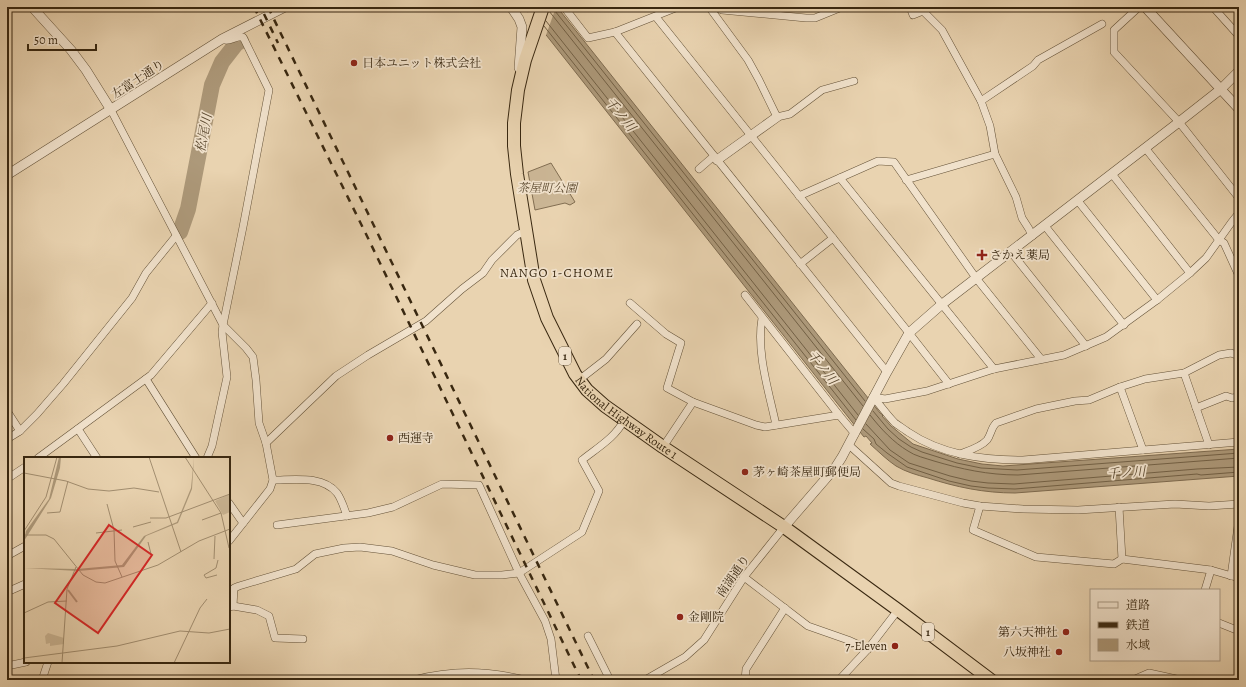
<svg xmlns="http://www.w3.org/2000/svg" width="1246" height="687" font-family="Alegreya,'Noto Serif JP',serif">
<rect width="100%" height="100%" fill="#e9d3b0"/>
<filter id="stains"><feTurbulence type="fractalNoise" baseFrequency=".005" numOctaves="4"/><feColorMatrix values="0 0 0 0 .2 0 0 0 0 .09 0 0 0 0 .02 0 0 0 .5 -.17"/></filter>
<radialGradient id="worn" r=".72"><stop offset=".6" stop-color="#630" stop-opacity="0"/><stop offset="1" stop-color="#630" stop-opacity=".3"/></radialGradient>
<polygon fill="#cbb695" stroke="#826e52" points="551,163 575,202 570,205 565,203 535,210 528,172"/>
<path fill="#ad997a" stroke="#7e6b50" d="M524,7H557L880,413L883,415L882,416L891,426L913,444L958,459L982,464L1003,466L1239,449V476L1015,493C984,493 956,487 928,478C917,475 906,472 896,466C887,460 879,452 870,444L872,443L866,436L864,437L829,393Z"/>
<polygon fill="#e9d3b0" points="530,7 556,7 545,38 527,15"/>
<g fill="none" stroke-linecap="round" stroke-linejoin="round">
<g stroke="#726045" stroke-width="1">
<polyline points="554,7 555,11 865,401"/>
<polyline points="549,11 863,406"/>
<polyline points="546,21 858,415"/>
<polyline points="544,26 856,420"/>
<polyline points="873,411 888,429 899,439 911,447 922,452 957,463 981,468 1017,470 1239,453"/>
<path d="M870,415C881,429 893,442 908,451C915,456 925,458 934,461C961,469 988,475 1018,475L1239,458"/>
<polyline points="866,424 890,450 909,463 950,476 971,481 988,483 1014,484 1197,469 1239,467"/>
<polyline points="863,429 874,439 876,444 887,453 907,467 949,481 971,486 988,488 1015,489 1197,474 1201,475 1239,472"/>
</g>
<polyline stroke="#ad997a" stroke-width="16" points="180,232 188,209 212,85 222,62 236,44 241,41"/>
<g stroke="#645238" stroke-width="8">
<g id="minor">
<polyline points="564,7 588,38 615,32 678,7"/>
<polyline points="709,7 748,60 759,80 777,117 790,114 822,90 854,81"/>
<polyline points="714,7 722,10 806,18 815,18 842,7"/>
<polyline points="910,7 913,15 923,11 942,30 981,101 990,126 995,154"/>
<polyline points="1139,7 1114,30 1114,52 1179,122 1239,198"/>
<polyline points="1213,7 1239,36"/>
<polyline points="923,11 932,7"/>
<polyline points="656,17 909,333 949,384"/>
<polyline points="615,32 887,372"/>
<polyline points="981,101 1033,66 1038,60 1102,24"/>
<polyline points="111,110 223,325 246,348 253,357 256,380 259,423 266,443 273,480 270,489 229,541"/>
<polyline points="1146,149 1219,240 1224,243 1239,276"/>
<polyline points="699,169 714,156"/>
<polyline points="1112,174 1190,273"/>
<polyline points="840,178 994,369"/>
<polyline points="906,180 995,154 1016,197 1022,218 1029,229 1032,236"/>
<polyline points="799,196 878,161 894,162 976,278 1041,359"/>
<polyline points="1078,201 1157,300"/>
<polyline points="1045,226 1124,325"/>
<polyline points="1011,252 1086,346"/>
<polyline points="800,264 833,238"/>
<polyline points="745,295 839,415"/>
<polyline points="630,303 666,334 681,343 667,388 693,402"/>
<path d="M762,318C756,352 769,392 776,425"/>
<polyline points="1184,373 1209,445"/>
<polyline points="146,379 196,458"/>
<polyline points="579,380 606,359 637,324"/>
<polyline points="1120,387 1143,450"/>
<polyline points="873,397 885,399 927,391 994,369 1064,355 1106,337 1157,300 1190,273 1206,258 1231,223 1239,213"/>
<path d="M873,397C881,406 887,415 895,423C899,426 904,429 908,432C942,455 982,460 1023,460L1239,442"/>
<polyline points="1196,408 1226,396 1232,398 1239,397"/>
<polyline points="7,411 20,431"/>
<polyline points="78,429 97,458"/>
<polyline points="7,439 20,431 37,414 63,384 132,298 146,273 176,236"/>
<polyline points="266,443 336,376 368,355 426,321 462,289 483,273 492,260 517,235 526,231"/>
<polyline points="849,445 891,483 899,486 963,503 980,506 1023,509 1078,510 1175,504 1209,506 1239,504"/>
<polyline points="663,447 693,402 756,425 765,427 839,415 855,434"/>
<path d="M960,454C968,451 981,447 987,440C991,435 991,428 996,423L1036,409L1075,401L1089,400L1120,387L1145,379L1184,373L1219,355L1231,353L1239,356"/>
<polyline points="38,458 151,375 212,303"/>
<path d="M207,458L212,446L227,377L222,332L223,325L243,227L269,90L243,37C236,35 231,42 224,40"/>
<polyline points="7,479 25,467"/>
<path d="M273,480C293,480 323,475 337,493C342,500 344,508 347,516"/>
<polyline points="229,503 243,523"/>
<polyline points="980,506 973,530 1036,557 1114,564 1122,559 1211,570 1239,578"/>
<polyline points="1119,507 1122,559"/>
<polyline points="277,525 368,513 393,507 442,484 479,485 519,573 545,621 551,639 556,680"/>
<polyline points="7,556 25,546"/>
<polyline points="1231,576 1239,519"/>
<polyline points="744,577 808,626 848,640 868,649"/>
<polyline points="1205,590 1211,570"/>
<polyline points="7,592 25,584"/>
<polyline points="233,606 257,610 269,616 275,638 303,639"/>
<path d="M229,607L233,606L234,588L239,586L296,569L315,554L344,548L360,547L392,551L433,565L475,575H502L519,573L582,532L599,491L582,460C597,448 616,437 624,420"/>
<polyline points="1219,623 1239,631"/>
<polyline points="588,636 610,680"/>
<polyline points="7,666 26,662"/>
<polyline points="42,680 48,662"/>
<path d="M413,680C452,670 485,670 525,680"/>
<polyline points="645,680 685,657 704,640 744,577 784,527"/>
<polyline points="745,680 746,669 785,608"/>
<polyline points="839,680 868,649 898,610"/>
<polyline points="1133,680 1149,673 1181,680"/>
</g>
</g>
<g stroke="#645238" stroke-width="10">
<g id="tertiary">
<polyline points="32,7 71,50 86,70 111,110"/>
<polyline points="511,7 519,19 522,27 519,68"/>
<polyline points="1145,7 1239,109"/>
<polyline points="717,160 777,117"/>
<polyline points="7,175 222,39 285,7"/>
<polyline points="784,527 835,468 842,457 887,372 909,333 941,305 1179,122 1221,89 1239,71"/>
</g>
</g>
<g stroke="#382710" stroke-width="14">
<g id="trunk">
<path id="s1" d="M543,7L525,60L518,90L514,123V146L517,174L534,280L547,318L575,374L587,390L605,406L663,447L784,527L898,610L991,680"/>
</g>
</g>
<use href="#minor" stroke="#f1e2cc" stroke-width="7"/>
<use href="#tertiary" stroke="#f1e2cc" stroke-width="9"/>
<use href="#trunk" stroke="#e9d3b0" stroke-width="12"/>
<g stroke="#382710" stroke-width="2.5" stroke-dasharray="7 7" stroke-linecap="butt">
<polyline points="254,7 366,234 581,680"/>
<polyline points="268,7 594,680"/>
<polyline points="264,14 278,43"/>
</g>
</g>
<g fill="#8f2418" stroke="#f1e2cc" stroke-width="1.5">
<circle cx="354" cy="63" r="4"/>
<path d="M980 249h4v4h4v4h-4v4h-4v-4h-4v-4h4z"/>
<circle cx="390" cy="438" r="4"/>
<circle cx="745" cy="472" r="4"/>
<circle cx="680" cy="617" r="4"/>
<circle cx="1066" cy="632" r="4"/>
<circle cx="895" cy="646" r="4"/>
<circle cx="1059" cy="652" r="4"/>
</g>
<g text-anchor="middle" stroke-width="3.5" stroke-linejoin="round" paint-order="stroke">
<g fill="#f1e2cc" stroke="#705f48" stroke-width="1">
<rect x="559" y="347" width="12" height="18" rx="3"/>
<rect x="922" y="623" width="12" height="18" rx="3"/>
</g>
<g font-size="11" font-weight="bold" fill="#382710">
<text x="565" y="360">1</text>
<text x="928" y="636">1</text>
</g>
<g font-size="12" fill="#382710" stroke="#f1e2cc" text-anchor="start">
<text x="362" y="67">日本ユニット株式会社</text>
<text x="990" y="259">さかえ薬局</text>
<text x="398" y="442">西運寺</text>
<text x="753" y="476">茅ヶ崎茶屋町郵便局</text>
<text x="688" y="621">金剛院</text>
<text x="1058" y="636" text-anchor="end">第六天神社</text>
<text x="887" y="650" text-anchor="end">7-Eleven</text>
<text x="1051" y="656" text-anchor="end">八坂神社</text>
</g>
<g font-size="12" fill="#382710" stroke="#f1e2cc">
<text transform="translate(138 79) rotate(-33)" y="4">左富士通り</text>
<text dy="4" stroke="none"><textPath href="#s1" startOffset="449">National Highway Route 1</textPath></text>
<text transform="translate(733 576) rotate(-55)" y="4">南湖通り</text>
</g>
<g font-size="12" font-style="italic" fill="#5d4b31" stroke="#f1e2cc">
<text x="547" y="192">茶屋町公園</text>
</g>
<g font-size="13" font-style="italic" fill="#5b4930" stroke="#f1e2cc">
<text transform="translate(621 114) rotate(51)" y="5">千ノ川</text>
<text transform="translate(203 133) rotate(-79)" y="5">松尾川</text>
<text transform="translate(823 367) rotate(52)" y="5">千ノ川</text>
<text transform="translate(1126 472) rotate(-4)" y="5">千ノ川</text>
</g>
<g font-size="13" letter-spacing="1" fill="#382710" stroke="#f1e2cc">
<text x="557" y="277">NANGO 1-CHOME</text>
</g>
</g>
<g transform="translate(24 457)">
<rect width="206" height="206" fill="#e9d3b0"/>
<path d="M206,37V55L199,58L191,44ZM24,176L40,181V187L26,189V186L22,187L21,179Z" fill="#cbb695"/>
<path d="M35,0H37L36,11L27,41L0,84L2,74L25,42ZM170,0L168,32L154,66L122,79L100,110L54,114L0,111L53,112L98,108L120,79L153,65L167,31Z" fill="#ad997a"/>
<path fill="none" stroke="#ad997a" stroke-width="2" d="M44,133L53,145"/>
<path fill="none" stroke="#a28e70" stroke-width="1" d="M125,0L157,95M161,0L197,56L205,91M0,16L42,24L64,32L85,34L110,31L135,35M83,47L90,73L91,104L98,120M23,56L36,55L44,24M126,61H142L206,37M178,63L197,56M109,70L127,65M0,74L22,40L33,0M72,76L98,73M0,78H22L30,82L59,118L72,125L81,126L134,108L175,84L206,72M124,85L127,97M190,102L191,79M193,118L182,121L180,118L192,111L194,103M0,156L24,145L43,144M0,201L93,189L156,174L185,176L206,172M38,206L43,132L52,110M150,206L176,151L183,142"/>
<path fill="#d62828" fill-opacity="0.15" stroke="#d62828" stroke-width="2" d="M85,68L128,98L74,176L31,146Z"/>
<rect width="206" height="206" fill="none" stroke="#382710" stroke-width="2"/>
</g>
<rect width="1246" height="687" fill="none" stroke="#e9d3b0" stroke-width="24"/>
<rect x="8" y="8" width="1230" height="671" fill="none" stroke="#382710" stroke-width="2"/>
<rect x="12" y="12" width="1222" height="663" fill="none" stroke="#382710"/>
<rect x="1090" y="589" width="130" height="72" fill="#f1e2cc" stroke="#a79781"/>
<rect x="1098" y="602" width="20" height="6" fill="#f1e2cc" stroke="#a79781"/>
<text x="1126" y="609" font-size="12" fill="#382710">道路</text>
<rect x="1098" y="622" width="20" height="6" fill="#382710" stroke="#a79781"/>
<text x="1126" y="629" font-size="12" fill="#382710">鉄道</text>
<rect x="1098" y="639" width="20" height="12" fill="#ad997a" stroke="#a79781"/>
<text x="1126" y="649" font-size="12" fill="#382710">水域</text>
<path d="M28 44v6h68v-6" fill="none" stroke="#382710" stroke-width="2"/>
<text x="34" y="44" font-size="12" fill="#382710" stroke="#f1e2cc" stroke-width="3" paint-order="stroke">50 m</text>
<rect width="100%" height="100%" filter="url(#stains)"/>
<rect width="100%" height="100%" fill="url(#worn)"/>
</svg>
